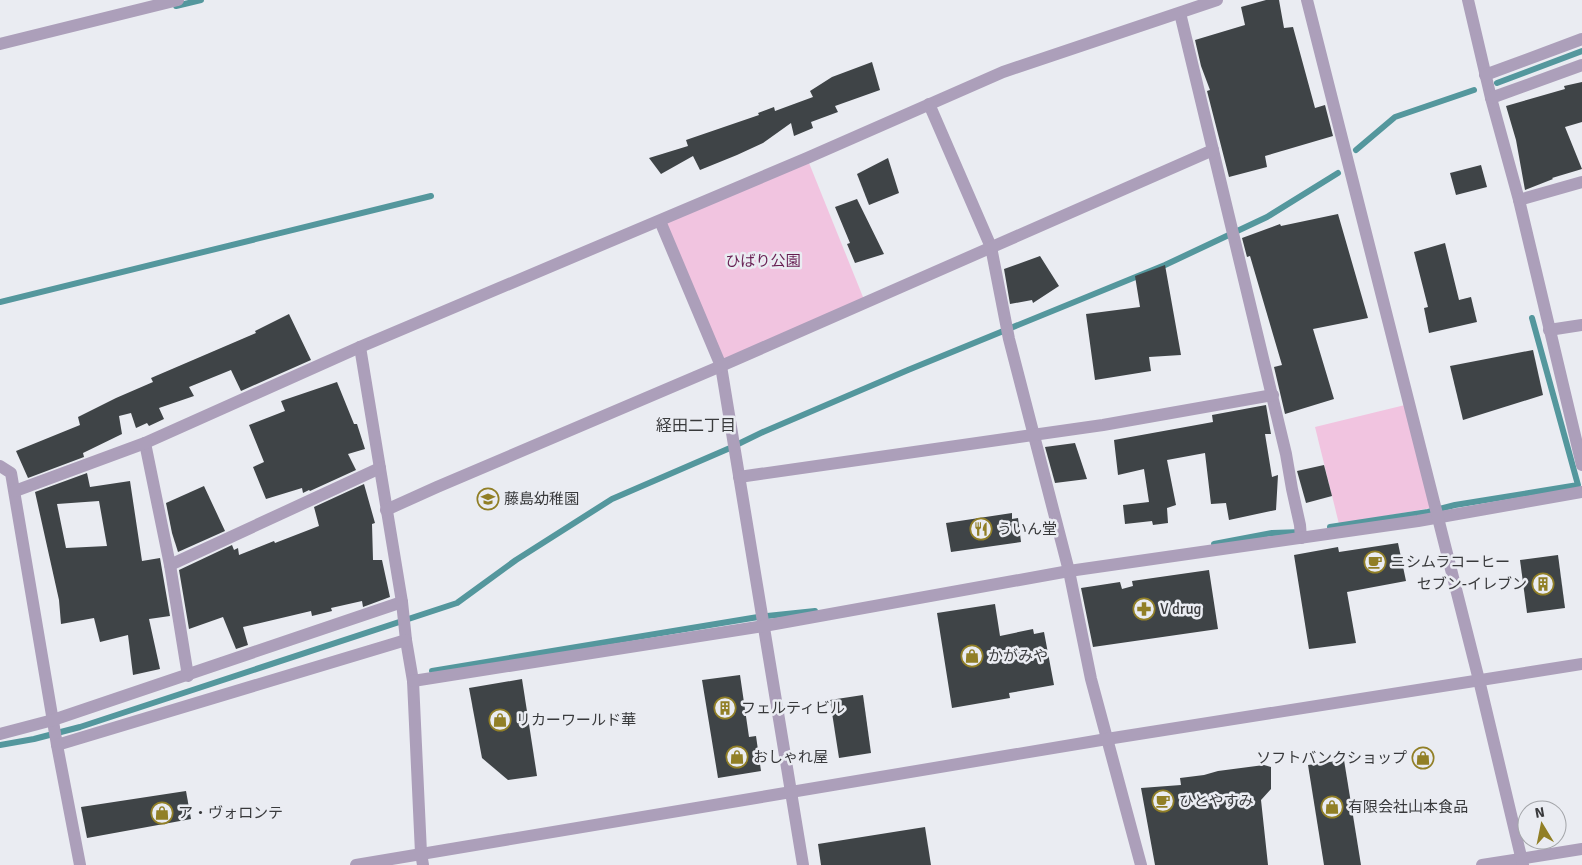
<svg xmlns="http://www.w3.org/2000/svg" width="1582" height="865" font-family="Signika,'Noto Sans JP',sans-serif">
<rect width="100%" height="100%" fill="#eaecf2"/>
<g fill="#f1c4e0">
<polygon points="807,158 865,302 721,366 660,221"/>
<polygon points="1405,405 1431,508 1339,524 1315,427"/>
</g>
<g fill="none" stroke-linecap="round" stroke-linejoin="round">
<g stroke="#54979d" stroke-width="6">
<polyline points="176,6 201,0"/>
<polyline points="1497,83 1582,51"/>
<polyline points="1356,150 1395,117 1474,90"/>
<polyline points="0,302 431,196"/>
<polyline points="1330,527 1428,512 1455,505 1578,485 1532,318"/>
<polyline points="1214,544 1272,533 1303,532"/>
<polyline points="432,671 758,617 815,611"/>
<polyline points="0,745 34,739 80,727 457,603 516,560 612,499 730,448 763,432 908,370 1165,265 1267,217 1338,173"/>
</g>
</g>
<g fill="#3f4447" fill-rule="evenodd">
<polygon points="1266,0 1279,0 1284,28 1293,27 1315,108 1325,105 1333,136 1265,156 1267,167 1229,177 1207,91 1210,90 1201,66 1195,40 1245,25 1241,7"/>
<polygon points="872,62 880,90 835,106 838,112 811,122 813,128 794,136 791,123 763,143 737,155 700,170 693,156 661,174 649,158 688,146 686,140 759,115 758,113 774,107 775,111 813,97 810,91 832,77"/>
<polygon points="1582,82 1582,122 1565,127 1582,169 1552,178 1553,179 1525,190 1516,140 1506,106 1565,89 1564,86"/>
<polygon points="888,158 899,193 869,205 857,174"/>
<polygon points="1481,165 1487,187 1456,195 1450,173"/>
<polygon points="857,199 884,254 855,263 847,244 850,243 835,207"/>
<polygon points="1338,214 1368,318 1313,329 1334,399 1285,414 1274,367 1282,365 1250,256 1247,257 1242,238 1280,224 1281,226"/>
<polygon points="1445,243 1459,300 1471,297 1477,322 1429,333 1424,308 1428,307 1414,252"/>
<polygon points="1040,256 1059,286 1033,303 1032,300 1010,304 1004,269"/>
<polygon points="1165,265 1181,355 1149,357 1151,371 1095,380 1086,314 1140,307 1135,276"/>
<polygon points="289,314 311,360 241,391 231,370 189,387 194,396 159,408 164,419 149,426 147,423 136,428 131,413 119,416 122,434 83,453 84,457 28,478 16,451 80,425 78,417 116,398 153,382 151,378 256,333 255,331"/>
<polygon points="1533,350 1543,395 1463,420 1450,366"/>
<polygon points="337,382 354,424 357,424 365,449 348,454 356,470 310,491 309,490 303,493 302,488 266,499 253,467 264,462 249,425 285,411 281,401"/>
<polygon points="1266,405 1271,434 1265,434 1272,477 1278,475 1276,510 1229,520 1226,503 1211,504 1205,453 1167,460 1176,505 1167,508 1168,523 1153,525 1152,521 1125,524 1123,505 1149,502 1144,469 1118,475 1114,440 1213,422 1212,415"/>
<polygon points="1075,443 1087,479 1055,483 1045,447"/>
<polygon points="1324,465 1332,496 1306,503 1297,471"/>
<path d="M87,473L90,487L130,481L142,561L160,558L170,616L149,619L160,669L133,675L128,635L100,642L94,618L61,624L59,600L35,492ZM99,501L107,546L66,548L57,504Z"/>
<polygon points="364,484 375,523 372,524 373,560 382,560 390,597 363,607 362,601 331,608 332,611 312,616 311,611 243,627 248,645 236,649 223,617 189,629 179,570 232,545 234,550 238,548 239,555 274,541 275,543 319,526 314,507"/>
<polygon points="204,486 225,531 178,552 172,533 166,503"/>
<polygon points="1012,513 1012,519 1018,518 1021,542 951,552 946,523"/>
<polygon points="1398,543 1406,581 1347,592 1356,643 1309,649 1294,555 1338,547 1339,552"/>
<polygon points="1558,555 1565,608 1527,613 1520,560"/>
<polygon points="1209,570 1218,629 1093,647 1081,588 1120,582 1122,589 1133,586 1132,581"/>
<polygon points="995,604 1000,636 1033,629 1034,634 1044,632 1054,685 1009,693 1010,698 952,708 937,613"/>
<polygon points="740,675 749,737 756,736 761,771 718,778 702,680"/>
<polygon points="522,679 537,776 508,780 482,758 469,688"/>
<polygon points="863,695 871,753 839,758 830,700"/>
<polygon points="1344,760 1361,865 1324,865 1308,765"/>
<polygon points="1264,765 1271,767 1271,789 1261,800 1268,865 1155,865 1141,788 1181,785 1180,778 1204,775 1218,771"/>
<polygon points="186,791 191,819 87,838 81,807"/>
<polygon points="925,827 931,865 821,865 818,844"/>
</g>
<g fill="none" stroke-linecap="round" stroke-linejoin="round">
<g stroke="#ac9fba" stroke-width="12">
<polyline points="1468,0 1491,98 1519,200 1582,465"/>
<polyline points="1180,13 1286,454 1292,489 1300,525 1301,538"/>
<polyline points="0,44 178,0"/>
<polyline points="1485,75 1582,39"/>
<polyline points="1491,98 1582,65"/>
<polyline points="929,104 991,247 1009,339 1069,571 1091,679 1141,865"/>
<polyline points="1519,200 1582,182"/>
<polyline points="660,221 721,366 803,865"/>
<polyline points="1549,330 1582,325"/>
<polyline points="360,347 402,602 406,640 413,681 421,853 423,865"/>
<polyline points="145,443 170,565 188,676"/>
<polyline points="0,466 11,473 57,745 80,865"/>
<polyline points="739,477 1103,425 1273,395"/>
<polyline points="15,491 145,443 360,347 807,158 1003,72 1217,0"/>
<polyline points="386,510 437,487 721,366 1213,150"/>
<polyline points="170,565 380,468"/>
<polyline points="413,681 764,626 1069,571 1418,521 1582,492"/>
<polyline points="0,734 53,720 402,602"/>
<polyline points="57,745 406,640"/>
<polyline points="1482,865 1582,849"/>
</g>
<g stroke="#ac9fba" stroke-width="12">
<polyline points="1307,0 1479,680 1523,865"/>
<polyline points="356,865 1107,739 1582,664"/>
</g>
</g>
<defs>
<g id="school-ring" transform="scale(1.125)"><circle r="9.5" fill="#eaecf2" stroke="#917f26" stroke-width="1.5"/><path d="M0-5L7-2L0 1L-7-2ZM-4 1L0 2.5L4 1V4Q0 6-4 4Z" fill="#917f26"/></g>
<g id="restaurant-ring" transform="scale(1.125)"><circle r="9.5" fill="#eaecf2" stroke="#917f26" stroke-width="1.5"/><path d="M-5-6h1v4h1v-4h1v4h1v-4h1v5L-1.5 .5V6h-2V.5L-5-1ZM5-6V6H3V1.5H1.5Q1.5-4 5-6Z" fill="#917f26"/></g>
<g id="cafe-ring" transform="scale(1.125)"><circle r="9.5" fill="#eaecf2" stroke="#917f26" stroke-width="1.5"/><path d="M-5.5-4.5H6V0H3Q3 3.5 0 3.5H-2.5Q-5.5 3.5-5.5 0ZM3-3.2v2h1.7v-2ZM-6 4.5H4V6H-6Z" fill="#917f26"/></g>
<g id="building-ring" transform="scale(1.125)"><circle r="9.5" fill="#eaecf2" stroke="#917f26" stroke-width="1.5"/><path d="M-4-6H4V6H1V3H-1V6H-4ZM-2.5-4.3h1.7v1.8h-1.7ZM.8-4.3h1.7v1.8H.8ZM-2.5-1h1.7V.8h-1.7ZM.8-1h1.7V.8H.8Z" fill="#917f26"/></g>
<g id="pharmacy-ring" transform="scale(1.125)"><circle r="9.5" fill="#eaecf2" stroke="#917f26" stroke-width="1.5"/><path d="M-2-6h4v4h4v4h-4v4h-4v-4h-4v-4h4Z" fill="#917f26"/></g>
<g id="shop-ring" transform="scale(1.125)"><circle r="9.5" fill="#eaecf2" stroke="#917f26" stroke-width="1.5"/><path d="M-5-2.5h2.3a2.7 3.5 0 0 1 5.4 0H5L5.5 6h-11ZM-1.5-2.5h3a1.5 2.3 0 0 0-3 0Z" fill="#917f26"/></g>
</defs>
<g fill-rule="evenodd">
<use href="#school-ring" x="488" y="499"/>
<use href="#restaurant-ring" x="981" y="529"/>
<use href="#cafe-ring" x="1375" y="562"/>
<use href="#building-ring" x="1543" y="584"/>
<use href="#pharmacy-ring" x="1144" y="609"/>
<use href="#shop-ring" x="972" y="656"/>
<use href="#building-ring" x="725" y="708"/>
<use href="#shop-ring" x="500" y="720"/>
<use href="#shop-ring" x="737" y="757"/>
<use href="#shop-ring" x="1423" y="758"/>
<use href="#cafe-ring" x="1163" y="801"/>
<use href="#shop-ring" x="1332" y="807"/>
<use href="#shop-ring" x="162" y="813"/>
</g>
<g text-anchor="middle" stroke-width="5" stroke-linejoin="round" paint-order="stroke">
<g font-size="15" fill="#671e52" stroke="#eaecf2">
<text x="763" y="266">ひばり公園</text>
</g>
<g font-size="15" fill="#393a3c" stroke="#eaecf2" text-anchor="start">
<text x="504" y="504">藤島幼稚園</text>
<text x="997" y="534">ういん堂</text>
<text x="1391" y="567">ニシムラコーヒー</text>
<text x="1527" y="589" text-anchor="end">セブン-イレブン</text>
<text x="1160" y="614">V drug</text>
<text x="988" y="661">かがみや</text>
<text x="741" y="713">フェルティビル</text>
<text x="516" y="725">リカーワールド華</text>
<text x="753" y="762">おしゃれ屋</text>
<text x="1407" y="763" text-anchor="end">ソフトバンクショップ</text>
<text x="1179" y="806">ひとやすみ</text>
<text x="1348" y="812">有限会社山本食品</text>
<text x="178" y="818">ア・ヴォロンテ</text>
</g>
<g font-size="16" fill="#393a3c" stroke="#eaecf2">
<text x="696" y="431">経田二丁目</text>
</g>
</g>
<g transform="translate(1542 825) rotate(350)"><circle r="24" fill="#eaecf2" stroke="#a3a5a9"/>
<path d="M0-4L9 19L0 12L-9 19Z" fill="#917f26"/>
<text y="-8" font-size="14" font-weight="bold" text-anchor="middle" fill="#393a3c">N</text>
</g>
</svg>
